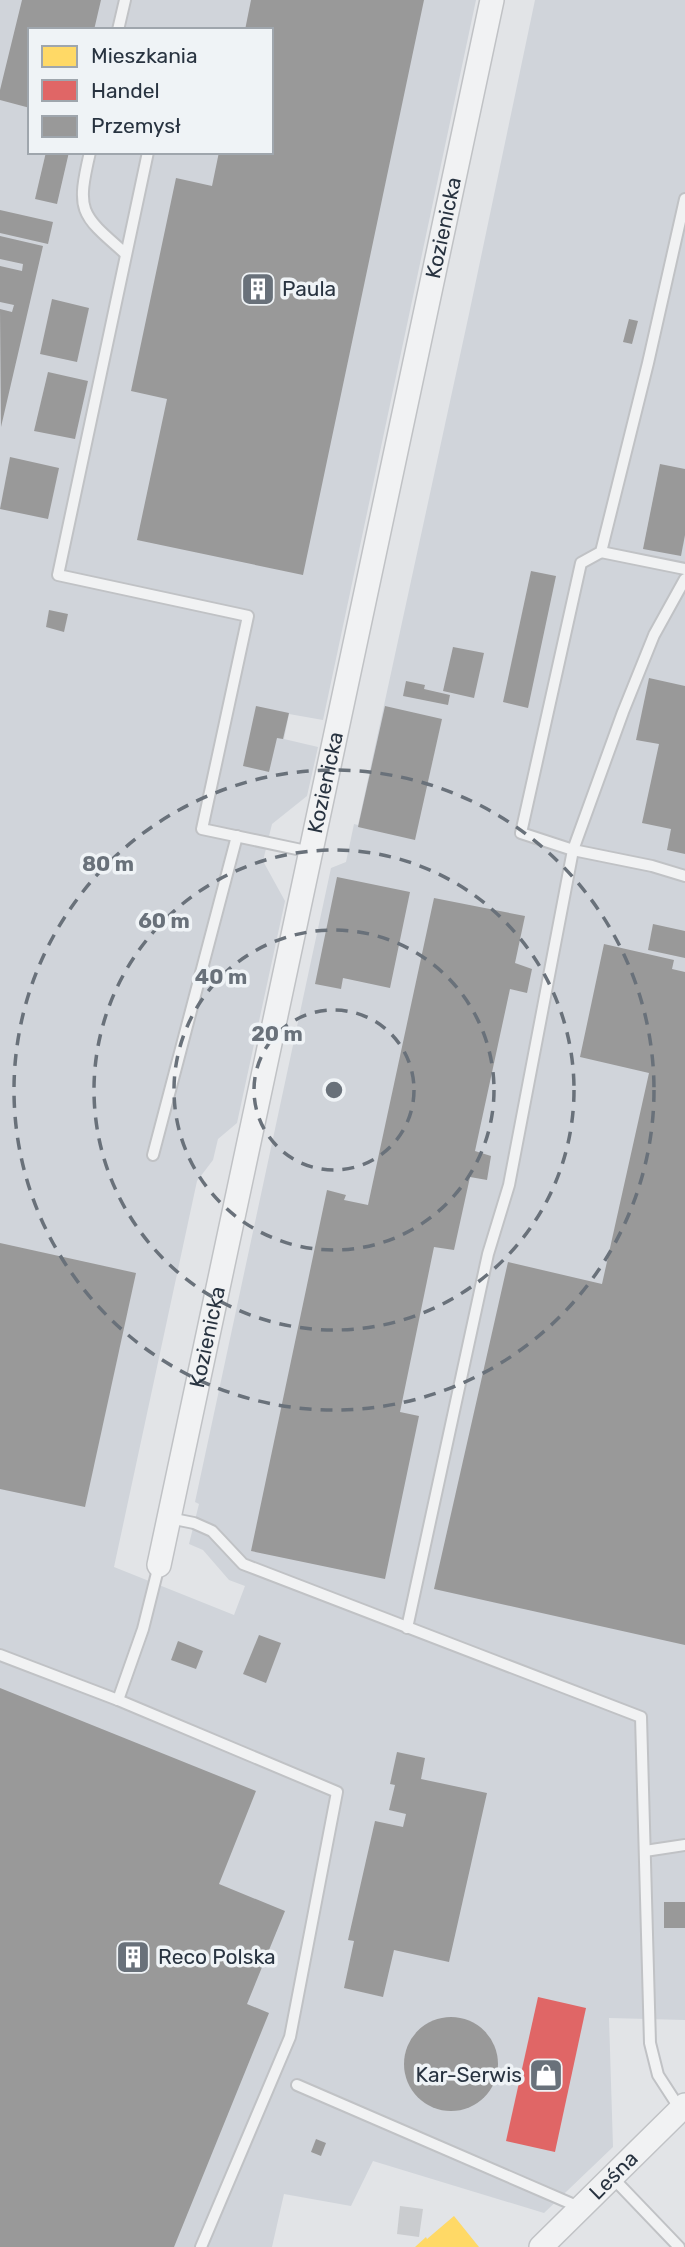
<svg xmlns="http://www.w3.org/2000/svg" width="685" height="2247" font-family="Rubik,sans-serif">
<rect width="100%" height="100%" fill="#e2e4e7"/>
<path fill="#d0d4da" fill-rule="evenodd" d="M0,0H476L323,720L289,714L284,739L318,747L307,796L272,824L263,861L285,901L237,1123L218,1139L213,1160L197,1181L114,1567L234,1615L245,1586L229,1580L203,1550L189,1544L199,1504L195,1502L331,868L346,862L354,824L358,825L469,314L535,0H685V2020L609,2018L613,2147L544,2213L373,2161L351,2206L284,2194L272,2247H0ZM30,30H271V152H30Z"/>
<polygon fill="#ffd966" points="454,2216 479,2247 415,2247 426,2237 427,2239"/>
<polygon fill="#e06666" points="538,1997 586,2008 555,2152 506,2141"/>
<g fill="#999">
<polygon points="22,0 101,0 94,30 30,30 30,108 0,100 0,90"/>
<polygon points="251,0 424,0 303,575 137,540 167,399 131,391 176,178 212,186 219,152 271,152 271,30 245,30"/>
<polygon points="46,152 69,152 57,204 35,199"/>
<polygon points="0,210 53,222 48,244 0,233"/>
<polygon points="0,236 43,246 1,427 0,309 12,312 14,305 0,302 0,266 22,271 23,264 0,259"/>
<polygon points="52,299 89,308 77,362 40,354"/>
<polygon points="629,319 638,321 632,344 623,342"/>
<polygon points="48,372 88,381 75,439 34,431"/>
<polygon points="10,457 59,468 48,519 0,509"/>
<polygon points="660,464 685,469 685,535 681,556 643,549"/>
<polygon points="531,571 556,576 528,708 503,702"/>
<polygon points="49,610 68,614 64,632 46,627"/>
<polygon points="453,647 484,653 474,698 443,691"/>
<polygon points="649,678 685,686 685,854 667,850 671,829 642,823 659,744 636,740"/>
<polygon points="406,681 425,685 424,689 450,695 448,705 403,696"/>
<polygon points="256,706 289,713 283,739 277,738 269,772 243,766"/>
<polygon points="385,706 442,719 415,840 358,827"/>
<polygon points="337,877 410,892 390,988 343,978 341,989 315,984"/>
<polygon points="434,898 525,916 515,963 532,969 527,993 510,989 475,1151 491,1156 487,1180 470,1177 454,1250 434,1247 400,1412 419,1416 385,1579 251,1551 327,1190 346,1195 344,1200 368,1205"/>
<polygon points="653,924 685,931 685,958 648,950"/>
<polygon points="604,944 674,960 672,969 685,972 685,1645 434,1589 508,1262 602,1284 649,1073 580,1057"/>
<polygon points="0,1243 136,1273 85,1507 0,1489"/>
<polygon points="259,1635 281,1643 266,1683 243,1674"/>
<polygon points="178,1641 203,1651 196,1669 171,1660"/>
<polygon points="0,1688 256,1791 219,1884 285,1911 247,2004 269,2013 174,2247 0,2247"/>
<polygon points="397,1752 425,1758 421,1779 487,1793 449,1962 394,1950 383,1997 344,1988 354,1941 348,1940 375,1821 403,1827 406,1814 389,1810 395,1785 390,1784"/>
<rect x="664" y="1902" width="21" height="26"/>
<circle cx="451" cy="2064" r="47"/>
<polygon points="316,2139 326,2143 321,2156 311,2152"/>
</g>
<polygon fill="#cacccf" points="400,2206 423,2209 419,2237 397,2234"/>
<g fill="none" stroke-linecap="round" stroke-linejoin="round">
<g stroke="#c0c2c5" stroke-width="14">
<g id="service">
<polyline points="118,30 125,0"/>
<path d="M90,152C76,212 80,214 126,254"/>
<polyline points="148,152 58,575 248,616 202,829 311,852"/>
<polyline points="601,552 685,569"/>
<polyline points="685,579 654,635 623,712 573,850 652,866 685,876"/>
<polyline points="153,1155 237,836"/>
<polyline points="169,1518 194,1523 212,1531 243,1564 641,1717 650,2043 658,2075 680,2109"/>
<polyline points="407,1628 488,1254 509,1185 573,850 521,833 581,563 601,552 648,363 685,199"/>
<polyline points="0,1655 118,1700 337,1792 290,2037 201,2247"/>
<polyline points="118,1700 143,1629 159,1565"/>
<polyline points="645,1851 685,1845"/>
<polyline points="297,2085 579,2207"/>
<polyline points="611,2176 679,2247"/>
</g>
</g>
<g stroke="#c0c2c5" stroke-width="26">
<g id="minor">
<path id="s1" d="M159,1565L492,0"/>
<path id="s2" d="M541,2247L685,2105"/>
</g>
</g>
<use href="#service" stroke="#f1f2f3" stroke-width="10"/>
<use href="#minor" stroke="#f1f2f3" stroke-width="23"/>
</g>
<g fill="none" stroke="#69717a" stroke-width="3.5" stroke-dasharray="12 9">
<circle cx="334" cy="1090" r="80"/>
<circle cx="334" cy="1090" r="160"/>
<circle cx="334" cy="1090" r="240"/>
<circle cx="334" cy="1090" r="320"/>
</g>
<defs>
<g id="building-square" transform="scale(1.75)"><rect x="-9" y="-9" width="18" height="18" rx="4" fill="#69717a" stroke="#eff3f6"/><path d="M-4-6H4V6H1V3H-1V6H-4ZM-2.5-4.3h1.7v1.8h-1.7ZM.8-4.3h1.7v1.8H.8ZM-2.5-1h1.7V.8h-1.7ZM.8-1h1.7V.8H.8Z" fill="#fff"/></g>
<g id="shop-square" transform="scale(1.75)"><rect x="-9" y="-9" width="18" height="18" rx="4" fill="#69717a" stroke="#eff3f6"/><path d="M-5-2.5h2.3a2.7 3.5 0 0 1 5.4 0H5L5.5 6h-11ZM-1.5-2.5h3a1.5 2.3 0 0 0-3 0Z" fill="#fff"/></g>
</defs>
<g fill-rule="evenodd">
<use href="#building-square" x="258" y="289"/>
<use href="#building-square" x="133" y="1957"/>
<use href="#shop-square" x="546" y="2075"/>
</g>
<g text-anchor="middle" stroke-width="7" stroke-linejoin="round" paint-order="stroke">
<g font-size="21" fill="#283340" stroke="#eff3f6">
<text dy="7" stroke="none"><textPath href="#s1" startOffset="1367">Kozienicka</textPath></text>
<text dy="7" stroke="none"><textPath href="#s1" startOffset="800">Kozienicka</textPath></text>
<text dy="7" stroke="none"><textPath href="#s1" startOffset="233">Kozienicka</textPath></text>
<text dy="7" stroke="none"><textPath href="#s2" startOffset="102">Leśna</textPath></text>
</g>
<g font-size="21" fill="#283340" stroke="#eff3f6" text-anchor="start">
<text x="282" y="296">Paula</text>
<text x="158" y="1964">Reco Polska</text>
<text x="522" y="2082" text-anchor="end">Kar-Serwis</text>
</g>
</g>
<circle cx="334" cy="1090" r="10" fill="#69717a" stroke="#eff3f6" stroke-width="3.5"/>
<g font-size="21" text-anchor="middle" font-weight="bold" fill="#69717a" stroke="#eff3f6" stroke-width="7" stroke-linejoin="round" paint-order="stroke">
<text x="108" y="871">80 m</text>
<text x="164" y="928">60 m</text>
<text x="221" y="984">40 m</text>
<text x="277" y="1041">20 m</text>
</g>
<rect x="28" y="28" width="245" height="126" fill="#eff3f6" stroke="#9fa6ad" stroke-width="2"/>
<rect x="42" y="46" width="35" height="21" fill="#ffd966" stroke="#9fa6ad" stroke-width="2"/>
<text x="91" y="63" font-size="21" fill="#283340">Mieszkania</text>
<rect x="42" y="80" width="35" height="21" fill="#e06666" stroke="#9fa6ad" stroke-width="2"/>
<text x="91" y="98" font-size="21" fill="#283340">Handel</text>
<rect x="42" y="116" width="35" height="21" fill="#999999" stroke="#9fa6ad" stroke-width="2"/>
<text x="91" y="133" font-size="21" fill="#283340">Przemysł</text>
</svg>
